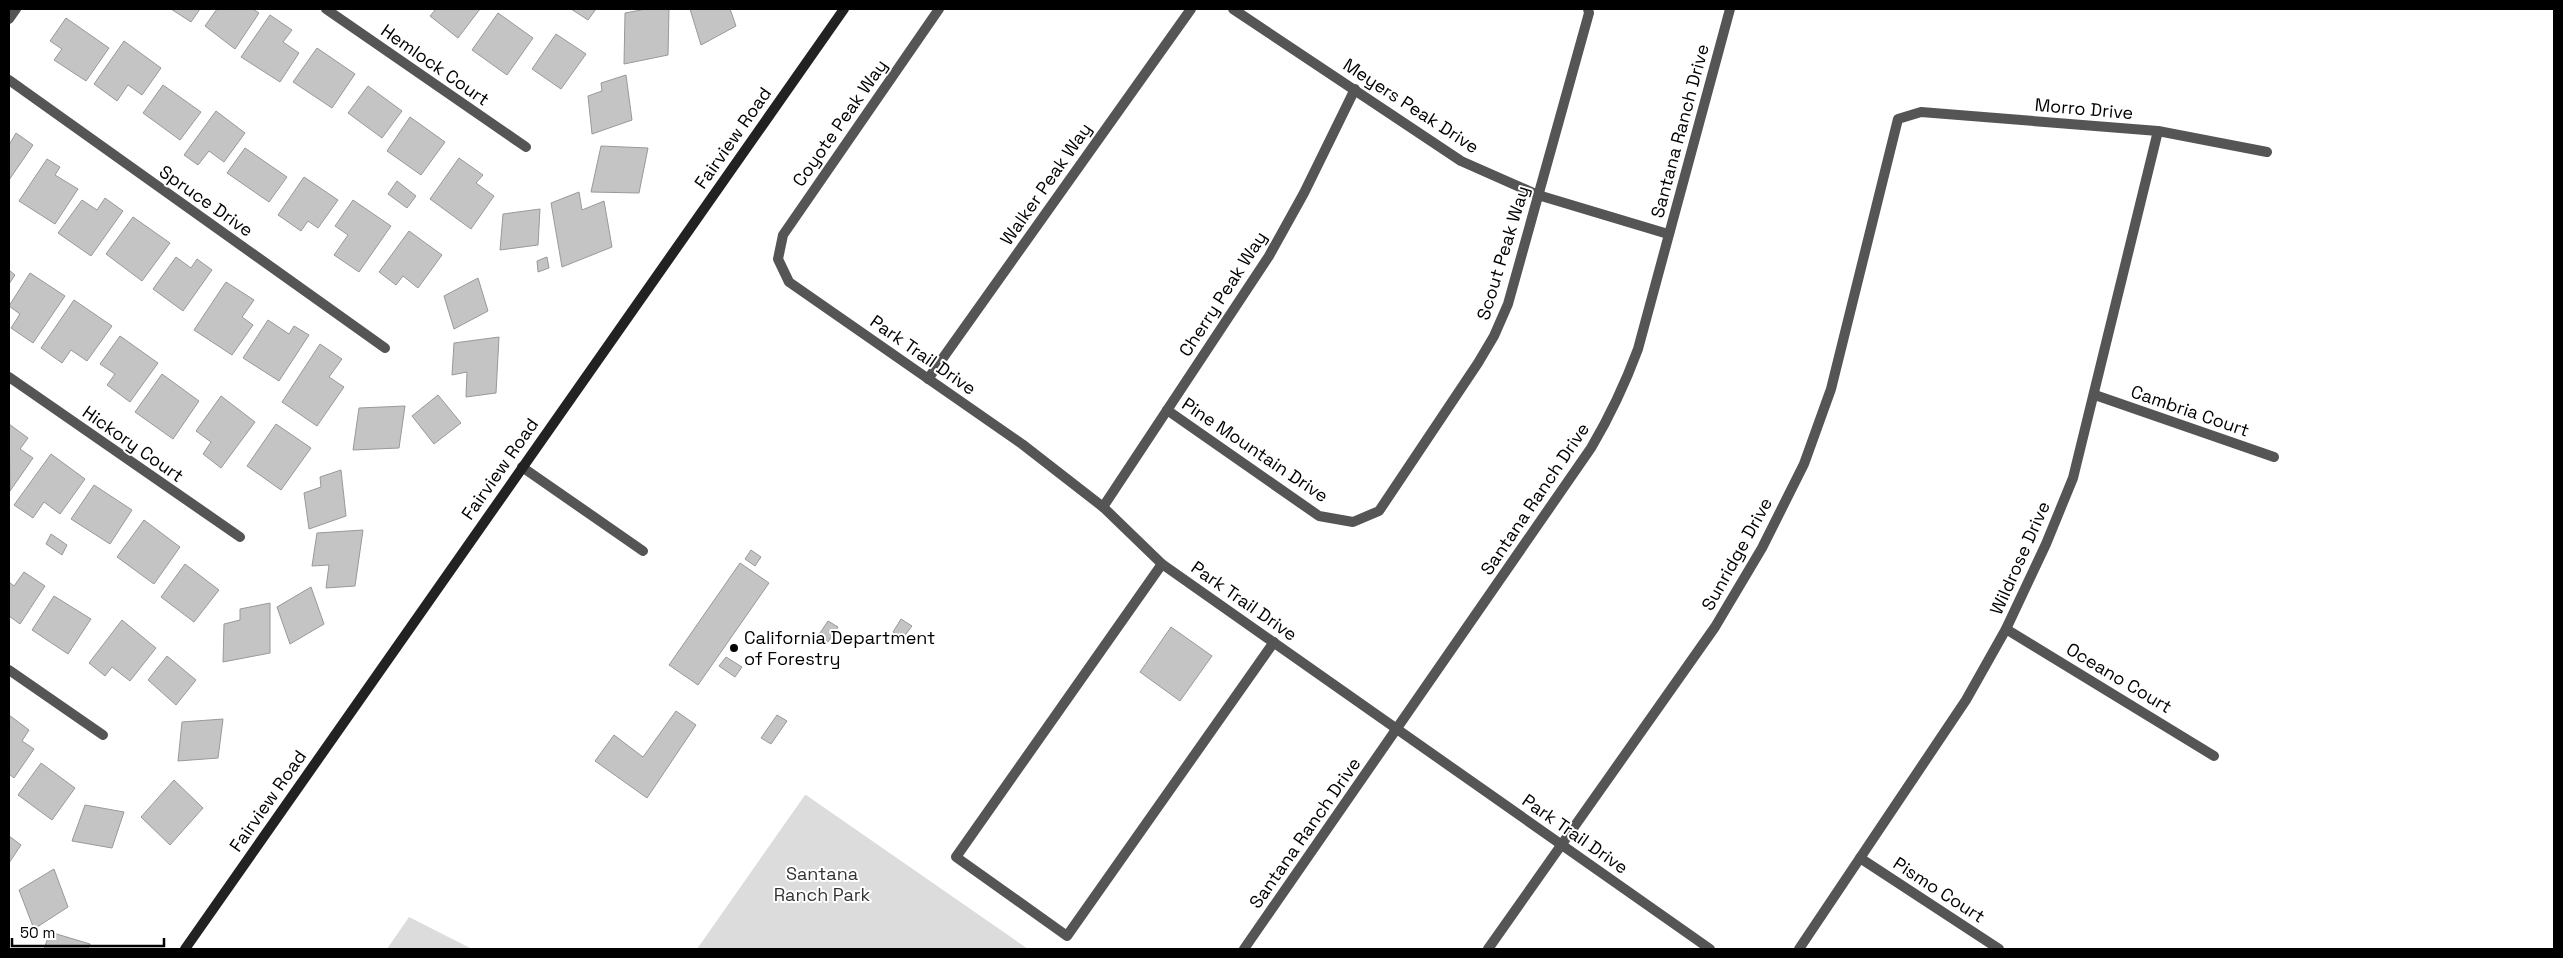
<svg xmlns="http://www.w3.org/2000/svg" width="2563" height="958" font-family="'Space Grotesk',sans-serif">
<rect width="100%" height="100%" fill="#fff"/>
<g fill="#dcdcdc">
<polygon points="805,795 806,795 1028,949 697,949"/>
<polygon points="409,917 472,949 387,949"/>
</g>
<g fill="#c4c4c4" stroke="#999">
<polygon points="171,9 200,9 191,22"/>
<polygon points="217,9 253,9 259,13 235,49 205,26"/>
<polygon points="436,9 480,9 458,38 430,16"/>
<polygon points="571,9 596,9 588,20"/>
<polygon points="646,9 669,9 668,55 624,64 625,13"/>
<polygon points="690,9 730,9 736,26 701,45"/>
<polygon points="498,13 533,38 507,75 472,50"/>
<polygon points="270,15 292,30 283,42 299,53 280,82 241,57"/>
<polygon points="66,18 109,48 86,81 54,60 62,49 50,41"/>
<polygon points="556,34 586,54 561,89 532,69"/>
<polygon points="124,41 161,68 142,95 128,85 117,101 94,84"/>
<polygon points="317,48 355,74 332,108 293,82"/>
<polygon points="626,75 632,120 592,134 588,96 602,91 601,83"/>
<polygon points="163,85 201,112 180,140 143,113"/>
<polygon points="368,86 402,111 382,138 348,113"/>
<polygon points="216,111 245,133 224,162 209,151 198,165 184,155"/>
<polygon points="410,117 445,142 421,175 387,151"/>
<polygon points="16,133 33,145 9,180 9,145"/>
<polygon points="601,146 648,148 639,193 591,192"/>
<polygon points="245,148 287,177 269,202 227,173"/>
<polygon points="459,158 483,175 476,183 494,196 471,229 430,199"/>
<polygon points="47,159 60,167 55,175 78,189 55,224 19,201"/>
<polygon points="304,177 338,200 318,228 308,221 301,231 278,215"/>
<polygon points="397,181 416,196 407,208 388,194"/>
<polygon points="579,192 582,210 604,201 612,247 562,267 551,203"/>
<polygon points="105,198 123,211 91,256 58,233 82,200 97,210"/>
<polygon points="353,200 391,226 359,272 334,255 348,235 335,226"/>
<polygon points="540,209 538,245 500,250 503,214"/>
<polygon points="133,217 170,243 142,281 106,254"/>
<polygon points="409,231 442,255 418,288 403,276 396,285 379,272"/>
<polygon points="176,257 191,268 197,259 212,270 183,311 153,289"/>
<polygon points="547,257 549,268 538,272 537,261"/>
<polygon points="9,270 15,275 9,284"/>
<polygon points="30,273 65,296 33,343 11,328 20,314 9,306"/>
<polygon points="478,278 488,311 454,329 444,296"/>
<polygon points="226,282 254,300 242,317 253,325 232,355 194,330"/>
<polygon points="74,300 112,326 87,361 71,350 62,363 41,348"/>
<polygon points="268,320 289,334 294,326 309,335 279,381 243,358"/>
<polygon points="120,336 158,363 130,402 107,385 115,374 100,364"/>
<polygon points="499,337 496,393 466,397 467,372 452,375 454,343"/>
<polygon points="320,344 342,359 329,377 344,387 317,426 282,402"/>
<polygon points="162,374 199,401 173,439 135,412"/>
<polygon points="438,395 461,423 434,444 412,416"/>
<polygon points="221,396 255,422 221,468 203,454 211,442 196,431"/>
<polygon points="405,406 399,448 353,450 359,408"/>
<polygon points="9,424 28,438 20,449 33,458 10,491"/>
<polygon points="276,424 311,448 281,490 247,466"/>
<polygon points="51,454 85,479 60,514 44,502 33,518 14,505"/>
<polygon points="341,470 346,516 309,529 304,493 321,487 320,477"/>
<polygon points="94,485 132,510 110,544 71,519"/>
<polygon points="144,520 180,547 154,584 117,557"/>
<polygon points="363,530 355,586 326,588 329,565 312,566 317,533"/>
<polygon points="51,534 67,545 62,555 46,544"/>
<polygon points="751,550 761,557 755,566 745,559"/>
<polygon points="740,563 769,583 698,685 669,665"/>
<polygon points="185,564 219,590 194,622 161,597"/>
<polygon points="24,572 45,586 20,624 9,616 9,582 14,586"/>
<polygon points="311,587 324,624 290,644 277,607"/>
<polygon points="54,596 91,619 68,654 32,630"/>
<polygon points="270,603 270,653 223,662 224,624 240,620 240,609"/>
<polygon points="901,619 912,626 903,638 893,632"/>
<polygon points="122,620 156,648 130,681 112,667 105,676 89,663"/>
<polygon points="828,621 838,627 828,642 818,636"/>
<polygon points="1171,627 1212,656 1180,701 1140,672"/>
<polygon points="167,656 196,680 176,705 148,680"/>
<polygon points="726,657 742,667 735,677 719,666"/>
<polygon points="676,711 696,725 647,798 595,761 614,735 643,757"/>
<polygon points="9,715 29,730 22,741 34,749 14,778 9,774"/>
<polygon points="777,715 787,721 771,744 761,738"/>
<polygon points="223,719 218,758 178,761 182,722"/>
<polygon points="41,763 75,788 52,820 18,795"/>
<polygon points="174,780 203,808 170,845 141,817"/>
<polygon points="85,805 124,812 112,848 72,841"/>
<polygon points="9,836 21,845 9,863"/>
<polygon points="54,869 68,907 34,929 19,890"/>
<polygon points="50,932 90,944 88,949 44,949"/>
</g>
<g fill="none" stroke-linecap="round" stroke-linejoin="round">
<g stroke="#555" stroke-width="10">
<polyline points="522,467 643,551"/>
<polyline points="1162,564 956,857 1067,936 1274,642"/>
</g>
<g stroke="#555" stroke-width="10">
<polyline points="326,9 526,147"/>
<polyline points="939,9 783,235 778,259 789,282 1022,444 1103,507 1162,564 1710,949"/>
<polyline points="1233,9 1461,161 1538,195 1668,234"/>
<polyline points="9,19 16,9"/>
<polyline points="9,80 385,348"/>
<polyline points="9,377 240,537"/>
<polyline points="928,379 1191,9"/>
<polyline points="2095,395 2274,457"/>
<polyline points="1167,410 1319,516 1353,522 1379,511 1478,363 1494,336 1508,304 1589,13 1588,9"/>
<polyline points="1103,507 1269,256 1304,193 1355,89"/>
<polyline points="2006,629 2214,756"/>
<polyline points="9,670 103,735"/>
<polyline points="1860,858 1999,949"/>
<polyline points="1488,949 1715,627 1762,548 1804,464 1831,389 1898,119 1921,112 2158,131 2267,152"/>
<polyline points="1799,949 1966,700 2006,629 2046,544 2073,478 2158,131"/>
</g>
<path stroke="#555" stroke-width="10" d="M1244,949L1591,448C1610,416 1625,384 1638,349L1730,9"/>
<polyline stroke="#222" stroke-width="10" points="185,949 844,9"/>
</g>
<circle fill="#000" stroke="#fff" stroke-width="2" cx="734" cy="648" r="5"/>
<g text-anchor="middle" stroke-width="4" stroke-linejoin="round" paint-order="stroke">
<g font-size="18" fill="#000" stroke="#fff">
<text transform="translate(435 65) rotate(35)" y="6">Hemlock Court</text>
<text transform="translate(1411 106) rotate(33)" y="6">Meyers Peak Drive</text>
<text transform="translate(2084 109) rotate(5)" y="6">Morro Drive</text>
<text transform="translate(840 123) rotate(-55)" y="6">Coyote Peak Way</text>
<text transform="translate(1680 131) rotate(-75)" y="6">Santana Ranch Drive</text>
<text transform="translate(733 138) rotate(-55)" y="6">Fairview Road</text>
<text transform="translate(1046 184) rotate(-55)" y="6">Walker Peak Way</text>
<text transform="translate(206 201) rotate(35)" y="6">Spruce Drive</text>
<text transform="translate(1503 253) rotate(-73)" y="6">Scout Peak Way</text>
<text transform="translate(1223 294) rotate(-57)" y="6">Cherry Peak Way</text>
<text transform="translate(923 355) rotate(35)" y="6">Park Trail Drive</text>
<text transform="translate(2190 411) rotate(19)" y="6">Cambria Court</text>
<text transform="translate(133 444) rotate(35)" y="6">Hickory Court</text>
<text transform="translate(1255 450) rotate(34)" y="6">Pine Mountain Drive</text>
<text transform="translate(500 469) rotate(-55)" y="6">Fairview Road</text>
<text transform="translate(1535 499) rotate(-56)" y="6">Santana Ranch Drive</text>
<text transform="translate(1737 554) rotate(-61)" y="6">Sunridge Drive</text>
<text transform="translate(2020 558) rotate(-66)" y="6">Wildrose Drive</text>
<text transform="translate(1244 601) rotate(35)" y="6">Park Trail Drive</text>
<text transform="translate(2119 678) rotate(31)" y="6">Oceano Court</text>
<text transform="translate(268 801) rotate(-55)" y="6">Fairview Road</text>
<text transform="translate(1305 833) rotate(-55)" y="6">Santana Ranch Drive</text>
<text transform="translate(1575 834) rotate(35)" y="6">Park Trail Drive</text>
<text transform="translate(1939 890) rotate(33)" y="6">Pismo Court</text>
</g>
<g font-size="18" fill="#000" stroke="#fff" text-anchor="start">
<text x="744" y="644">California Department<tspan x="744" dy="21">of Forestry</tspan></text>
</g>
<g font-size="18" fill="#333" stroke="#fff">
<text x="822" y="880">Santana<tspan x="822" dy="21">Ranch Park</tspan></text>
</g>
</g>
<rect width="2563" height="958" fill="none" stroke="#000000" stroke-width="20"/>
<path d="M12 938v8h152v-8" fill="none" stroke="#000000" stroke-width="2.5"/>
<text x="20" y="938" font-size="15" fill="#000000" stroke="#ffffff" stroke-width="4" paint-order="stroke">50 m</text>
</svg>
